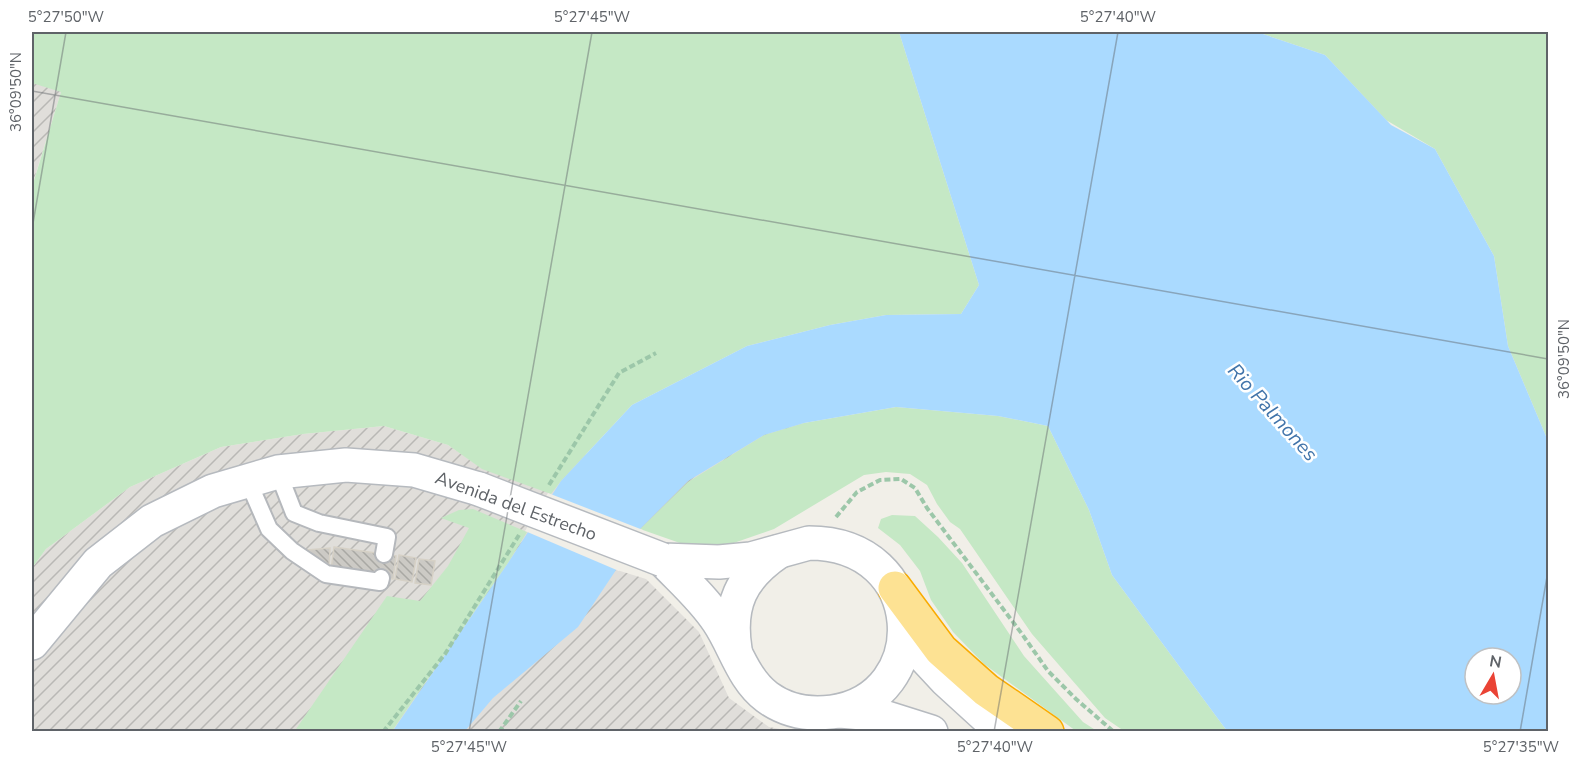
<svg xmlns="http://www.w3.org/2000/svg" width="1580" height="763" font-family="'Nunito Sans',sans-serif">
<defs>
<pattern id="industrial-furrows" width="10" height="10" patternUnits="userSpaceOnUse" patternTransform="scale(1.5)"><rect width="10" height="10" fill="#e0deda"/><path d="M-1 1l2-2M0 10L10 0M9 11l2-2" fill="none" stroke="#b9b8b5"/></pattern>
<pattern id="building-back-hatch" width="6" height="6" patternUnits="userSpaceOnUse" patternTransform="scale(1.5)"><rect width="6" height="6" fill="#cccac5"/><path d="M-1 5l2 2M0 0l6 6M5-1l2 2" fill="none" stroke="#a9a8a4"/></pattern>
</defs>
<rect width="100%" height="100%" fill="#f1efe8"/>
<g fill="url(#industrial-furrows)">
<polygon points="32,32 61,92 32,186"/>
<polygon points="804,423 640,529 617,570 646,579 699,632 729,698 769,727 791,731 32,731 32,568 46,549 130,487 221,447 303,434 384,426 448,445 483,469"/>
</g>
<g fill="#c5e8c5">
<polygon points="32,32 899,32 979,285 961,314 886,315 830,325 747,346 632,405 561,481 551,494 482,469 448,445 384,426 303,434 221,447 130,487 46,549 32,568 32,187 61,92 32,83"/>
<polygon points="1257,32 1548,32 1548,441 1508,346 1494,256 1435,149 1386,120 1325,55"/>
<polygon points="896,407 998,416 1048,426 1089,510 1112,575 1227,731 1124,731 1105,718 1032,634 960,529 950,522 937,504 927,485 910,474 886,472 864,475 774,529 725,546 697,549 640,529 688,482 764,435 804,423"/>
<polygon points="473,509 527,532 508,563 392,731 294,732 387,596 420,601 448,566 469,528 441,518 459,510"/>
<polygon points="892,515 915,516 938,537 962,563 1024,656 1083,722 1097,731 1076,731 984,664 953,632 931,600 920,571 900,545 878,528 881,519"/>
</g>
<path fill="#aadaff" fill-rule="evenodd" d="M899,32H1257L1325,55L1391,125L1435,149L1494,256L1508,346L1548,441V731H1227L1112,575L1089,510L1048,426L998,416L896,407L804,423L764,435L688,481L640,529L616,570L578,627L493,698L465,731L392,732L508,563L561,481L632,405L747,346L830,325L886,315L961,314L979,285ZM1475,658H1511V694H1475Z"/>
<polygon fill="#f1efe8" points="548,493 643,530 619,571 525,531"/>
<g fill="url(#building-back-hatch)" stroke="#d6d1c6" stroke-width="1.5">
<polygon points="334,547 396,556 393,579 331,570"/>
<polygon points="330,548 329,569 305,550"/>
<polygon points="399,555 416,558 412,582 395,579"/>
<polygon points="419,559 435,561 431,585 415,583"/>
</g>
<g fill="none" stroke-linecap="round" stroke-linejoin="round">
<g stroke="#b5b8bc" stroke-width="20">
<g id="lane">
<polyline points="278,472 294,513 319,523 387,537 384,554"/>
<polyline points="248,481 269,529 292,551 326,574 380,582 381,578"/>
</g>
</g>
<g stroke="#b6babf" stroke-width="36">
<g id="secondary">
<path d="M809,543C930,543 934,698 832,712C809,715 786,711 767,697C742,678 735,646 718,621C703,598 681,579 663,560L719,562L751,559Z"/>
<polyline points="905,625 919,651 946,680 1003,732"/>
<polyline points="32,643 98,563 152,521 213,491 278,472 346,465 414,470 479,489"/>
<path d="M735,649C728,605 741,577 778,552"/>
<polyline points="840,711 874,714 931,732"/>
</g>
</g>
<g stroke="#f9ab00" stroke-width="36">
<polyline id="highway" points="895,588 941,650 986,690 1047,732"/>
</g>
<g stroke="#9cc7a9" stroke-width="4" stroke-dasharray="6 3" stroke-linecap="butt">
<polyline points="549,485 619,373 656,353"/>
<polyline points="836,517 857,492 880,480 901,479 915,488 927,508 1022,634 1048,671 1076,699 1114,732"/>
<polyline points="383,732 445,654 519,535"/>
<polyline points="499,732 521,701"/>
</g>
<use href="#lane" stroke="#fff" stroke-width="16"/>
<use href="#secondary" stroke="#fff" stroke-width="33"/>
<use href="#highway" stroke="#fde293" stroke-width="33"/>
<g stroke="#b6babf" stroke-width="36" stroke-linecap="butt">
<polyline id="secondary-bridge" points="479,489 663,560"/>
</g>
<use href="#secondary-bridge" stroke="#fff" stroke-width="33"/>
</g>
<path fill="none" stroke="#5f6368" stroke-width="1.5" stroke-opacity="0.45" d="M32,91L1548,359M32,229L66,32M469,732L592,32M994,732L1118,32M1520,732L1548,571"/>
<g text-anchor="middle" stroke-width="5" stroke-linejoin="round" paint-order="stroke">
<g font-size="18" fill="#5f6368" stroke="#fff">
<text transform="translate(516 506) rotate(20)" y="6">Avenida del Estrecho</text>
</g>
<g font-size="20" font-style="italic" fill="#4174aa" stroke="#fff">
<text transform="translate(1273 412) rotate(48)" y="7">Rio Palmones</text>
</g>
</g>
<rect width="1580" height="763" fill="none" stroke="#ffffff" stroke-width="66"/>
<g transform="translate(1493 676) rotate(10)"><circle r="28" fill="#ffffff" stroke="#bfc1c3" stroke-width="1.5"/>
<path d="M0-4.5L10 22L0 15L-10 22Z" fill="#ea4335"/>
<text y="-9" font-size="16" font-weight="bold" text-anchor="middle" fill="#5f6368">N</text>
</g>
<rect x="33" y="33" width="1514" height="697" fill="none" stroke="#5f6368" stroke-width="2"/>
<g font-size="15" text-anchor="middle" fill="#5f6368">
<text x="66" y="22">5°27'50"W</text>
<text x="592" y="22">5°27'45"W</text>
<text x="1118" y="22">5°27'40"W</text>
<text transform="translate(16 92) rotate(-90)" y="5">36°09'50"N</text>
<text transform="translate(1564 359) rotate(-90)" y="5">36°09'50"N</text>
<text x="469" y="752">5°27'45"W</text>
<text x="995" y="752">5°27'40"W</text>
<text x="1521" y="752">5°27'35"W</text>
</g>
</svg>
